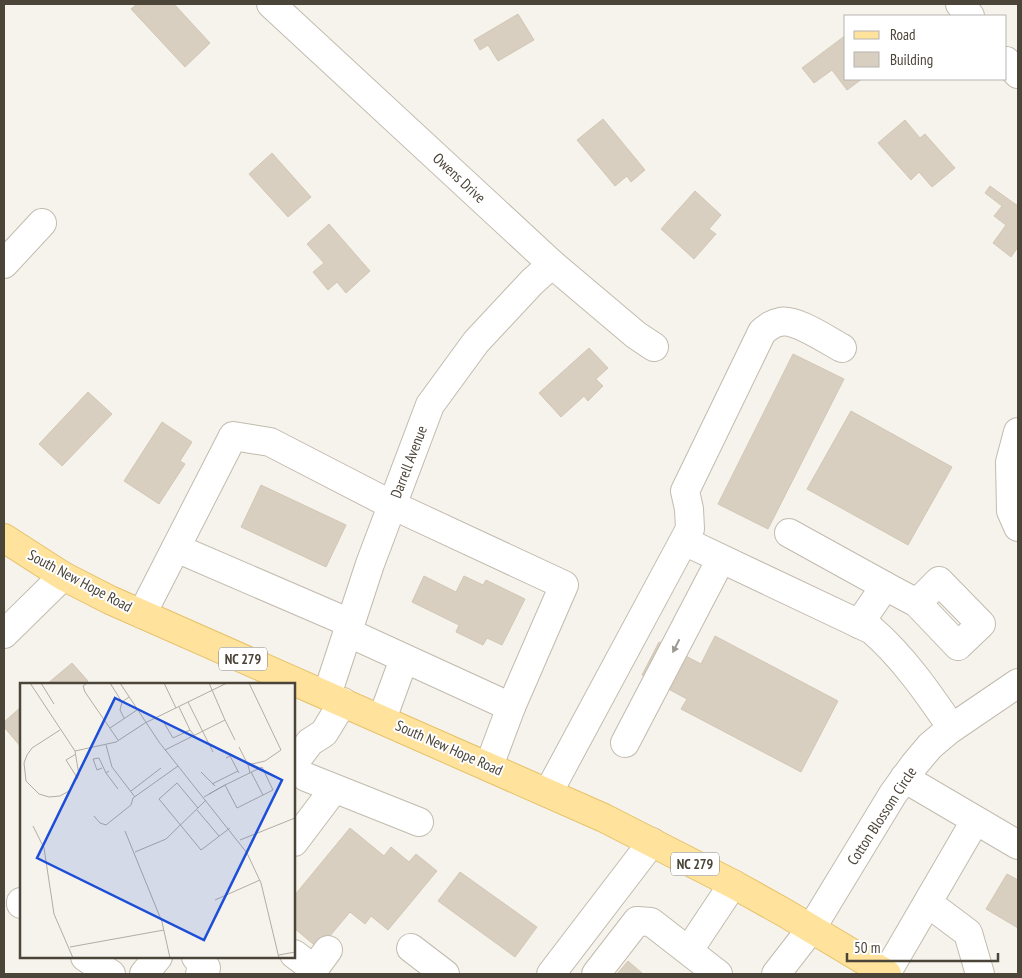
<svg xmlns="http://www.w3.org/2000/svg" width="1022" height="978" font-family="'PT Sans Narrow',sans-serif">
<rect width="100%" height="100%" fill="#f6f3ec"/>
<g fill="#d8cfc1" stroke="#d3c7b4">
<polygon points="137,4 174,4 210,43 185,67 131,9"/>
<polygon points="518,14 534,40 498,61 488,45 480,50 474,40"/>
<polygon points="846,35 846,79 862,79 847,90 832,70 814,83 802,68"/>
<polygon points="603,119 645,170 631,182 627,176 615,186 577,140"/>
<polygon points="905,120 920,138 925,134 955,168 932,187 919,172 911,180 878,143"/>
<polygon points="272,153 311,197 288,217 249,174"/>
<polygon points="990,186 1018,206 1018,247 1011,257 993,243 1006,225 994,216 1002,206 985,193"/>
<polygon points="695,191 721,215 709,229 716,234 694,259 661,229"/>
<polygon points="329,224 370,271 346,293 337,282 328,290 313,272 324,263 307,244"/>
<polygon points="589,348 608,368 596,379 603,386 588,401 584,396 561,417 539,393"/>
<polygon points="793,354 844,379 768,529 718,504"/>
<polygon points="88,392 112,414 62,466 39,444"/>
<polygon points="851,411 952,467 908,545 807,489"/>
<polygon points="162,422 192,442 180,461 185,464 159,504 124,481"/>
<polygon points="261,485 346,525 326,567 241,527"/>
<polygon points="424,576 456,592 464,576 483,585 486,580 525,599 502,645 487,638 483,645 456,632 459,625 412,602"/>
<polygon points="715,636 838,701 801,772 681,709 687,699 642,675 659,642 701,664"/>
<polygon points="72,663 88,681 84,684 47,684"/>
<polygon points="21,707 21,747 4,727 4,722"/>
<polygon points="350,828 384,856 391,847 409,862 416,854 437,871 388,930 371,916 365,924 350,912 319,949 294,928 294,896"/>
<polygon points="460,872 537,927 515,957 438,901"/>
<polygon points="1007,874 1018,880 1018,928 986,909"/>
<polygon points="628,961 643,974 617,974"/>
</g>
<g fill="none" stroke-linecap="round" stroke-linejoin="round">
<g stroke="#c2bbae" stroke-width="30">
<g id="minor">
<polyline points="271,4 552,264 636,335 654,347"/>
<polyline points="960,4 970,16"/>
<polyline points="1006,61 1018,74"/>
<polyline points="4,264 42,223"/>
<polyline points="1018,432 1010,462 1011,511 1018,527"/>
<polyline points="789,533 885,586 859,624"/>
<path d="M684,541L872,630C904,658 928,693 952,728"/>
<polyline points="176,548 350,623"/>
<polyline points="885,586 917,603 958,646 981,624 939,581 917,603"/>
<polyline points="142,614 233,436 270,442 392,505 564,585 511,707 347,632"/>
<polyline points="4,634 63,576"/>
<polyline points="327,695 370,564 430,405 476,342 532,282 552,264"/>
<polyline points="382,719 404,659"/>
<polyline points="625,743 721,559"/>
<polyline points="294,763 310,742 324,733 343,702"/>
<polyline points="489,766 511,707"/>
<polyline points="306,777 419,822"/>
<polyline points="904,778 1018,845"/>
<path d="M548,793L690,529L689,509L685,491L762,332C768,327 773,323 780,322C795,318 827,340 842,348"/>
<polyline points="294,842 334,789"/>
<polyline points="21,902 21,904"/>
<polyline points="928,903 968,933 980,974"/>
<polyline points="411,948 445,974"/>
<polyline points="689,950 733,884"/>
<polyline points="294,954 314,969 328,950"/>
<polyline points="85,957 111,974"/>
<polyline points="196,957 206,968 200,974"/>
<polyline points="144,974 158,957"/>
<polyline points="551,974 652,842"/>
<polyline points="596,974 637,921 651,922 718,974"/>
<polyline points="776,974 811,929 893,794 914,765 930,746 949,730 1018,683"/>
<polyline points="886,974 975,821"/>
</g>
</g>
<g stroke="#e6c16a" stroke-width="30">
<polyline id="major" points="4,538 63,576 110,600 604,818 733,884 785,913 887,974"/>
</g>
<use href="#minor" stroke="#fff" stroke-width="28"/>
<use href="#major" stroke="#ffe39c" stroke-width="28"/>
</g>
<defs><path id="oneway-solid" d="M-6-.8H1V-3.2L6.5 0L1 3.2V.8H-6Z" transform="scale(1.25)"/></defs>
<use fill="#9c9892" href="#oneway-solid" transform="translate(676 646) rotate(117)"/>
<g text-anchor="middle" stroke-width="4" stroke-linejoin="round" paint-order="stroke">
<g fill="#fff" stroke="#817c74" stroke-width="1">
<rect x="219" y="647.5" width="48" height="23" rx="4"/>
<rect x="671" y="852.5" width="48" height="23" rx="4"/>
</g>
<g font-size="14" font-weight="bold" fill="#4b4439">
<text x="243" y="664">NC 279</text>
<text x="695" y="869">NC 279</text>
</g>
<g font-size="15" fill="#4b4439" stroke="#fff">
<text transform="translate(459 178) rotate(43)" y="5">Owens Drive</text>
<text transform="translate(409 462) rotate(-69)" y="5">Darrell Avenue</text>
<text transform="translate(80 581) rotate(28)" y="5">South New Hope Road</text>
<text transform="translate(449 748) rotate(24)" y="5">South New Hope Road</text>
<text transform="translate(882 816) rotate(-57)" y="5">Cotton Blossom Circle</text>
</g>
</g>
<g transform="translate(20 683)">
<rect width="275" height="275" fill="#f6f3ec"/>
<path fill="none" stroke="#b2ada4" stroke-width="1" d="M10,0L55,68L96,59L125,40L207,0M21,0L34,21M67,0L63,3L65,9L98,57M90,0L102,19L109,14M100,0L139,59L227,170L241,200L259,275M144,0L156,25M229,0L261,67L245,78L228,82L230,90M102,19L100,27L104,35M168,19L193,69M159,24L170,47M205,37L215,57M143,38L153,55L170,47L174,52M90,45L117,27M40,47L12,65L7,72L4,80L6,98L19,111L29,114L40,113L49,108L59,92L55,68M86,62L92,84L115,114M219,64L228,82M145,67L205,37L189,0M56,71L46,77L58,96M206,75L210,73L219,90M242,84L253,107L217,125L205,102ZM82,85L77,87L73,76L79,75L86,90M89,88L86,90L98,106M181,89L195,103M231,89L243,112M192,101L218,88M111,108L141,85M184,114L205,102L189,111M178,125L157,100L139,116L181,167L210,145M177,127L199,153M74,133L80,140L86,142L111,122L113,115L158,83M13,143L24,165L34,231L53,275M105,148L142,239L150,275M220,157L275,135M115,169L146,156L186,117M195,217L240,197M50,264L144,247M259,272L275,269"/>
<path fill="#1d4ed8" fill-opacity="0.15" stroke="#1d4ed8" stroke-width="2.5" d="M95,15L262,97L184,257L17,175Z"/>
<rect width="275" height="275" fill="none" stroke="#4b4439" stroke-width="2.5"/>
</g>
<rect width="1022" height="978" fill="none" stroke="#4b4439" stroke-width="10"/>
<rect x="844" y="15" width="162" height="65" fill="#ffffff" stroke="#b7b4b0"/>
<rect x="854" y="31" width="25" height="8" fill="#ffe39c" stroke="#b7b4b0"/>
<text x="890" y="40" font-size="15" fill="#4b4439">Road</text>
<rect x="854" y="52" width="25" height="15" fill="#d8cfc1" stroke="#b7b4b0"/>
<text x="890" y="65" font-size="15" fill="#4b4439">Building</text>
<path d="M847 953v8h151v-8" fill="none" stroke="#4b4439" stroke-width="2.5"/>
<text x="854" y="953" font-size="15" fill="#4b4439" stroke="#ffffff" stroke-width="4" paint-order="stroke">50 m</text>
</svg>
